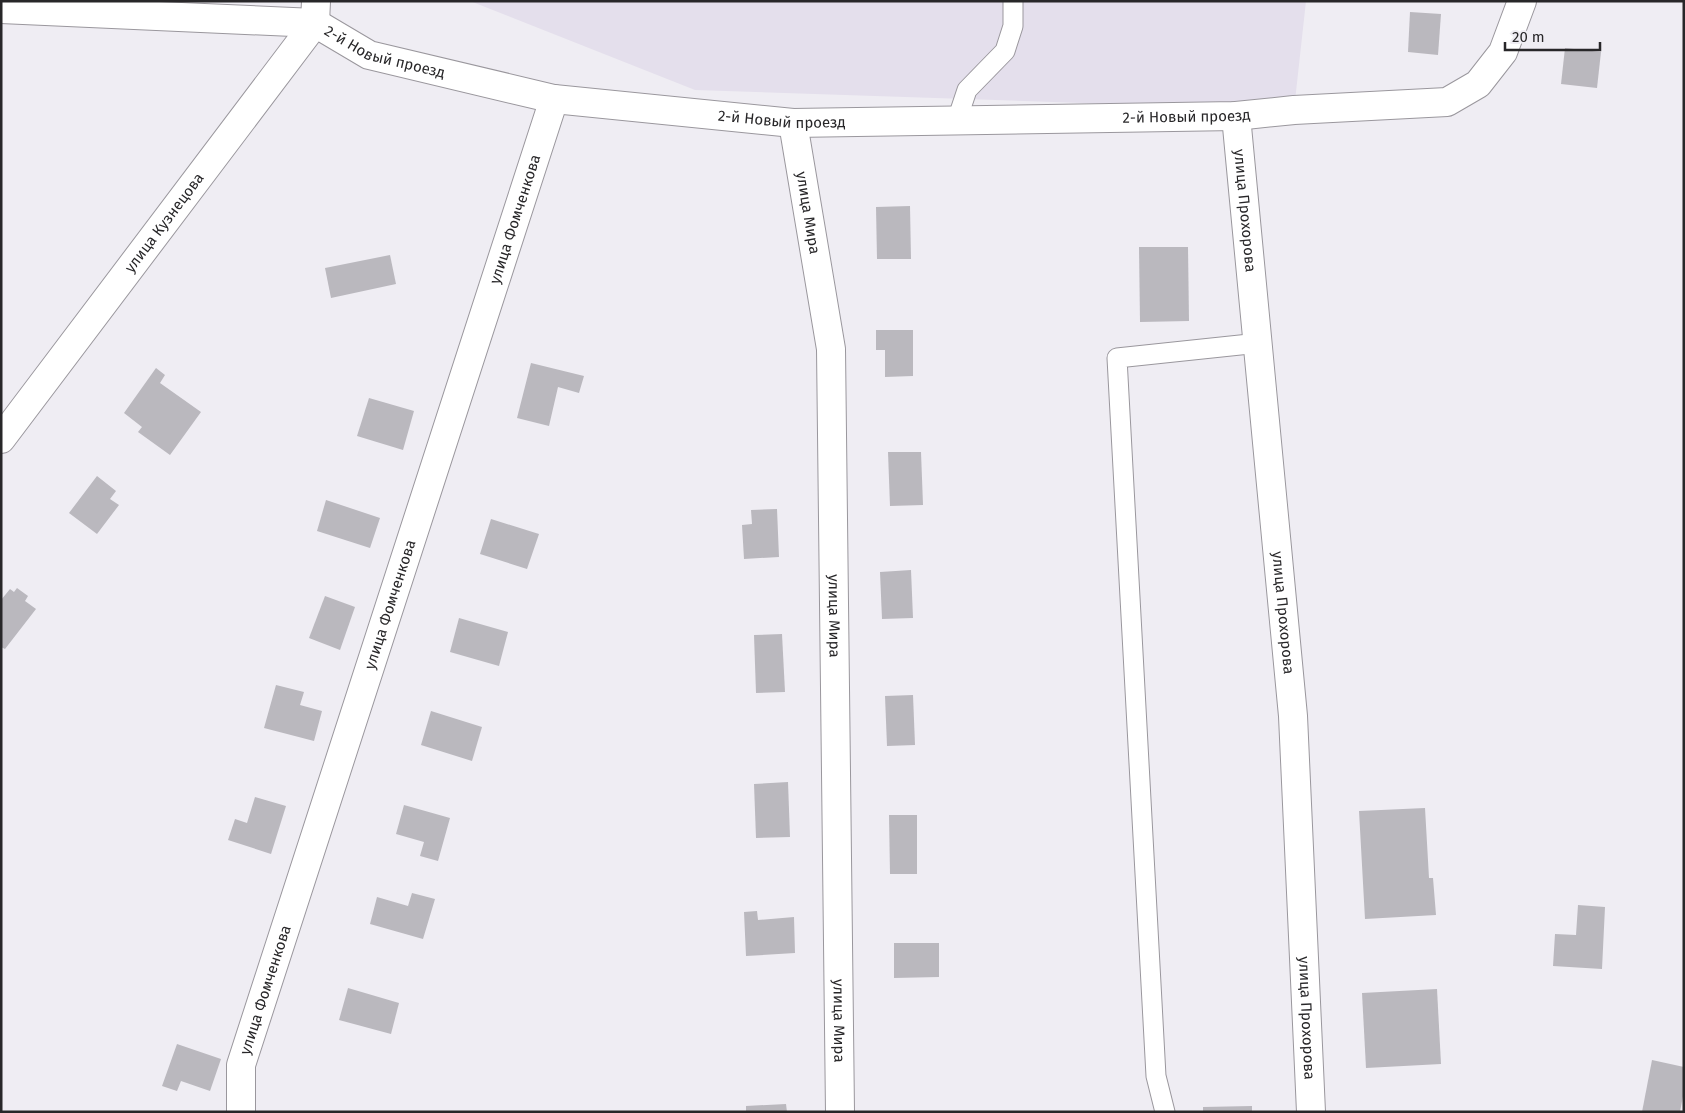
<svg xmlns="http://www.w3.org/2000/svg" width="1685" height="1113" font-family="'Fira Sans',sans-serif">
<rect width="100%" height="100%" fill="#efedf3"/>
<polygon fill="#e4dfec" points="470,1 1306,1 1294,110 695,90"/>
<g fill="#bab8be">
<polygon points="1410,12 1441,14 1438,55 1408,52"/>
<polygon points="1565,48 1601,52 1597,88 1561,84"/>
<polygon points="910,206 911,259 877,259 876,207"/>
<polygon points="1139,247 1188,247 1189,321 1140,322"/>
<polygon points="390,255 396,284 331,298 325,268"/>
<polygon points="876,330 913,330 913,376 885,377 885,350 876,350"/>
<polygon points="531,363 584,376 579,393 558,387 549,426 517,418"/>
<polygon points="156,368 165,375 160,383 201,412 170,455 138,432 142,427 124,413"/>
<polygon points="369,398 414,411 403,450 357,436"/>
<polygon points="888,452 921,452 923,505 890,506"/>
<polygon points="97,476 116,491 110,499 119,505 97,534 69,513"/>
<polygon points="326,500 380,518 370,548 317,531"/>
<polygon points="777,509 779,557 744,559 742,525 752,524 751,510"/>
<polygon points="491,519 539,534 527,569 480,554"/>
<polygon points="911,570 913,618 882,619 880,572"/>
<polygon points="17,588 28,596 25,601 36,609 5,649 1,647 1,600 10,589 14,592"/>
<polygon points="325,596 355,607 340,650 309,638"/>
<polygon points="459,618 508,632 499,666 450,652"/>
<polygon points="782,634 785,692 756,693 754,635"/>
<polygon points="276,685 304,692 300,705 322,711 314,741 264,728"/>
<polygon points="913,695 915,745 887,746 885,696"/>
<polygon points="431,711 482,727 472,761 421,745"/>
<polygon points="788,782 790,837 756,838 754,784"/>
<polygon points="255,797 286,806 271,854 228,840 235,819 247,823"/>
<polygon points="404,805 450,818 438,861 420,856 424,842 396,834"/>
<polygon points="1425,808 1429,878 1433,878 1436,915 1365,919 1359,811"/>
<polygon points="889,815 917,815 917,874 890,874"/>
<polygon points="412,893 435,899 423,939 370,924 377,897 408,906"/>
<polygon points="1578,905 1605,907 1602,969 1553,966 1555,934 1576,935"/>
<polygon points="757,911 758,920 794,917 795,953 746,956 744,912"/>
<polygon points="894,943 939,943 939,977 894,978"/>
<polygon points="348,988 399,1003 391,1034 339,1020"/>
<polygon points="1437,989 1441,1064 1366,1068 1362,993"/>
<polygon points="177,1044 221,1059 210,1091 181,1081 177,1091 162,1086"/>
<polygon points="1652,1060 1684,1067 1684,1091 1680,1112 1642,1112"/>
<polygon points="786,1104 787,1112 746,1112 746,1106"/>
<polygon points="1252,1106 1252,1112 1203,1112 1203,1107"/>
</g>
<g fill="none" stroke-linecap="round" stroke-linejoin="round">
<g stroke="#9a979d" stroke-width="21">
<g id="service">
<polyline points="957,120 967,90 1005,51 1013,26 1013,1"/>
<polyline points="1165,1112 1156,1076 1117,358 1259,343"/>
</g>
</g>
<g stroke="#9a979d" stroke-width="30">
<g id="minor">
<path id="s1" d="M1,9L315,23L369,55L554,99L793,123L1236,116L1294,110L1447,102L1478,84L1503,52L1522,1"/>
<path id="s2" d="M1236,116L1293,716L1311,1112"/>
<path id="s3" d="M793,123L831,349L840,1112"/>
<path id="s4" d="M1,439L315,23L316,1"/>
<path id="s5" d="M241,1112V1065L554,99"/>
</g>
</g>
<use href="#service" stroke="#fff" stroke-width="19"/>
<use href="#minor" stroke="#fff" stroke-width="28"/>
</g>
<g text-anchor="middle" stroke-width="4" stroke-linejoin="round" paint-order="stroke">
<g font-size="15" fill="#282729" stroke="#efedf3">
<text dy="5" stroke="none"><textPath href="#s1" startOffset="391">2-й Новый проезд</textPath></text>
<text dy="5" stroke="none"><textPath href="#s1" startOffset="1201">2-й Новый проезд</textPath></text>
<text dy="5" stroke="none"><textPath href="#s1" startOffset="796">2-й Новый проезд</textPath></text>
<text dy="5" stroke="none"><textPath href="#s2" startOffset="95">улица Прохорова</textPath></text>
<text dy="5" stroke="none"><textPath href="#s3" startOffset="91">улица Мира</textPath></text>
<text dy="5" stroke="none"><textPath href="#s5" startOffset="936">улица Фомченкова</textPath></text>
<text dy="5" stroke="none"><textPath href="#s4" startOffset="271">улица Кузнецова</textPath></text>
<text dy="5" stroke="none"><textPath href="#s5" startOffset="531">улица Фомченкова</textPath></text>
<text dy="5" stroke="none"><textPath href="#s2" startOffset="499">улица Прохорова</textPath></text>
<text dy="5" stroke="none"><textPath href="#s3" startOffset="496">улица Мира</textPath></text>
<text dy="5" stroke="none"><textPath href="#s5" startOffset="126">улица Фомченкова</textPath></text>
<text dy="5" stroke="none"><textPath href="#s2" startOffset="905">улица Прохорова</textPath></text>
<text dy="5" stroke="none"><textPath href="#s3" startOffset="901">улица Мира</textPath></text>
</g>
</g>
<rect width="1685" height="1113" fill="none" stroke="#282729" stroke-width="5"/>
<path d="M1505 42v8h95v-8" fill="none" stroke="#282729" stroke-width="2.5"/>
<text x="1512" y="42" font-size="15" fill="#282729" stroke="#efedf3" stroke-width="4" paint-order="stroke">20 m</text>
</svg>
